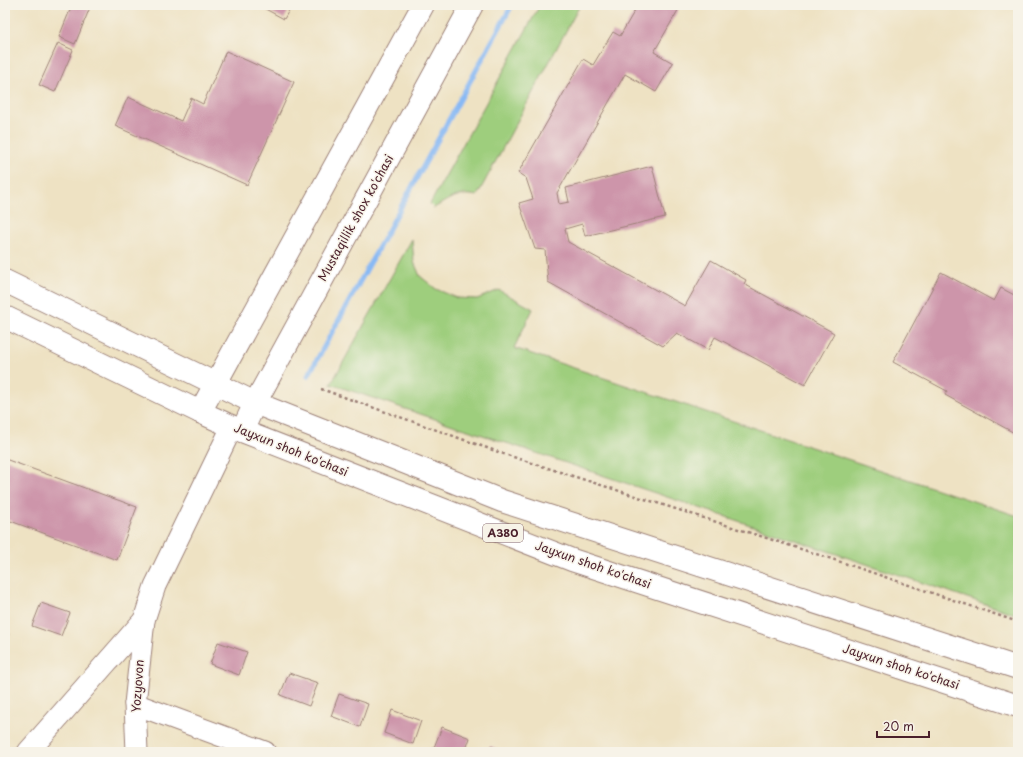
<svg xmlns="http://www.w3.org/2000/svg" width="1023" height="757" font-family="'Playpen Sans',sans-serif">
<rect width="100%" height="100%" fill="#f7f3e8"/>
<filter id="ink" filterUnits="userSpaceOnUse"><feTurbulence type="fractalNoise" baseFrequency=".025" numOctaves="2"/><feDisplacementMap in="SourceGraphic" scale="8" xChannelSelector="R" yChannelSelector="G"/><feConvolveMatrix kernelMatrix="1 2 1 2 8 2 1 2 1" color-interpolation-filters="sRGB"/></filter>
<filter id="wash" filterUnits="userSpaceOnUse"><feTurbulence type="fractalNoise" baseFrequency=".012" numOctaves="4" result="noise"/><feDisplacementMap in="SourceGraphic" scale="16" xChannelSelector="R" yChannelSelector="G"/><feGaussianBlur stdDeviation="0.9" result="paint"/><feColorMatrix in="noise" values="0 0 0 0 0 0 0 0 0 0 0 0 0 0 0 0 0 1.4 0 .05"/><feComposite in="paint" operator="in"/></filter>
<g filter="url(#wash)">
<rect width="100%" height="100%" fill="#eee2c3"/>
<g fill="#9ece7d" stroke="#747654">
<path d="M540,5H580L477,196C458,192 449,199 434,208L430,204Z"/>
<polygon points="412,239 414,262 420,276 436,289 457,298 477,299 499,290 533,309 514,348 1018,516 1018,615 331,384"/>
</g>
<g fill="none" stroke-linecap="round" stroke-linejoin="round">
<polyline stroke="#88b9f4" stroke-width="5" points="308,376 512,5"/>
</g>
<g id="blocks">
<g fill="#cd95aa">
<polygon points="72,5 91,5 75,44 59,37"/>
<polygon points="258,5 292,5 284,19"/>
<polygon points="638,5 681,5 654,52 673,63 656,92 625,74 557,193 559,204 569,202 566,188 652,166 665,217 585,236 582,224 565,229 568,242 685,306 711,260 746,280 744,284 834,333 805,385 715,337 708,350 677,333 663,346 548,282 545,250 535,249 519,203 533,199 526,178 518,173 583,59 593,65 613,32 620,36"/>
<polygon points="58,43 73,50 55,92 39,85"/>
<polygon points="226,51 294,82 247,185 115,126 128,97 181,121 191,98 203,104"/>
<polygon points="941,272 994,301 1001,288 1018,297 1018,435 945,395 947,391 893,362"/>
<polygon points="5,459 137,507 117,560 5,519"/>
<polygon points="41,603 70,613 61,636 32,626"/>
<polygon points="5,633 9,634 5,645"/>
<polygon points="218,642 247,652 239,675 210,664"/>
<polygon points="289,673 318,683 309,706 280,695"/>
<polygon points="339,694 368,704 360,727 331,716"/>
<polygon points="392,710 421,721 413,744 384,733"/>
<polygon points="442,727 470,738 465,752 440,752 433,750"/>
<polygon points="490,746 506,752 488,752"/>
</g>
</g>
</g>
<g filter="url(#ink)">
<use href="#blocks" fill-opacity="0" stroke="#9c8077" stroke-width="1"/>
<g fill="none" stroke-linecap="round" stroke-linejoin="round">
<g stroke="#9c8077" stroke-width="23">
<g id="street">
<polyline points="135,704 265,752"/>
<polyline points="28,752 144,620 155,586 232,427"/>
<polyline points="137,752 135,704 144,620"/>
</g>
</g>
<g stroke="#9c8077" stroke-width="24">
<g id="primary">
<polyline points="200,412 423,5"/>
<polyline points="242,431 255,403 472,5"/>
</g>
</g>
<g stroke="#9c8077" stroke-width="24">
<g id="highway">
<polyline points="5,281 255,403 502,501 1018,668"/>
<polyline points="5,317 200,412 242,431 572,560 1018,706"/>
</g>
</g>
<polyline stroke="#9c8077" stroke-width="2.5" stroke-dasharray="3 3" stroke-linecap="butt" points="321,389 504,454 832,559 1018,622"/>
<use href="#street" stroke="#fff" stroke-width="21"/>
<use href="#primary" stroke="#fff" stroke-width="22"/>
<use href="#highway" stroke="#fff" stroke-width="22"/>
</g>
</g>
<g text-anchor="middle" stroke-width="3" stroke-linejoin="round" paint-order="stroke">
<rect fill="#f7f3e8" stroke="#7e5f64" stroke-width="1" x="483" y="524" width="40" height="18" rx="3"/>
<g font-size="11" font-weight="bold" fill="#4a1f2b">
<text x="503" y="537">A380</text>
</g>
<g font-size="12" fill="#4a1f2b" stroke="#f7f3e8">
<text transform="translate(356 218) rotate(-61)" y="4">Mustaqillik shox ko'chasi</text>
<text transform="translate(291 450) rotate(22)" y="4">Jayxun shoh ko'chasi</text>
<text transform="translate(593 565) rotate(19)" y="4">Jayxun shoh ko'chasi</text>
<text transform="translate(901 667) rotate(18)" y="4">Jayxun shoh ko'chasi</text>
<text transform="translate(138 686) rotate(-86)" y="4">Yozyovon</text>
</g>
</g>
<rect width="1023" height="757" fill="none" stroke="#f7f3e8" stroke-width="20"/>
<path d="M877 731v6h52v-6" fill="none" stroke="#4a1f2b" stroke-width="2"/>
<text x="883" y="731" font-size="12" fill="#4a1f2b" stroke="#f7f3e8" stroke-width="3" paint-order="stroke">20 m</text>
</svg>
